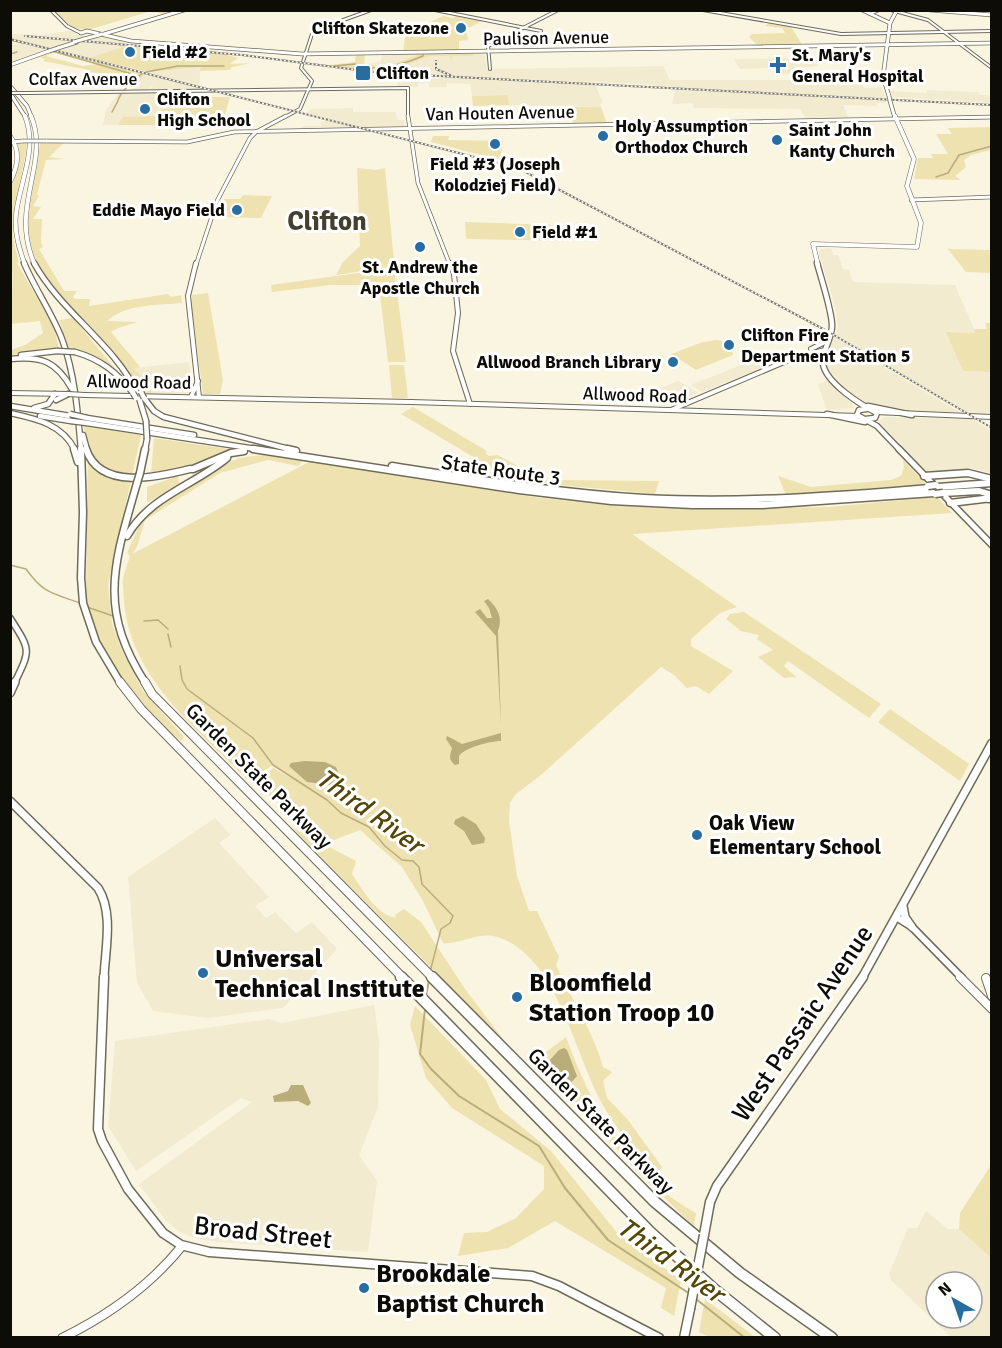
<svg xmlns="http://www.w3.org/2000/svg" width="1002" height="1348" font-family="Signika,sans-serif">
<rect width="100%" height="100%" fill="#faf5e1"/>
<g fill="#f2ebd0" fill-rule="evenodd">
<polygon points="73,30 77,33 71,35 81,35 85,37 11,63 10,43 14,45 22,43 11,42 11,34 43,35"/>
<polygon points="103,36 124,41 121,43 220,52 213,54 126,46 90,58 149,72 201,67 199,85 220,91 149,92 154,83 146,92 131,92 133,88 127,87 131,87 134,82 140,82 143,74 53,51"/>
<polygon points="411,52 485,53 487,69 663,66 670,80 839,80 842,84 861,84 865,88 882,87 886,103 876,103 877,106 843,105 849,118 806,119 800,109 694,108 692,103 672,104 675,89 644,84 594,82 603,103 600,104 601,107 509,105 508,95 472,96 470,84 447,83 447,87 429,87 429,83 418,83 418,87 397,87 398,79 452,78 453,76 360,70 363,65 381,61 382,53"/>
<polygon points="808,58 818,63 818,66 799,68 803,74 779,74 775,68 740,69 734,59"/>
<polygon points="927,90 978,92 980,95 988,95 991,98 991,103 893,97 891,91 927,93"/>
<polygon points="190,93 176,125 103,125 106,110 118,94"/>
<polygon points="353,108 353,112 395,112 398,120 404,120 405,127 301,129 302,126 321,126 321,122 324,122 325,117 306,113 312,109"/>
<polygon points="831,248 833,255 838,255 843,269 849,270 853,282 955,285 976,333 947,332 963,371 991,372 991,414 967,413 836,335 838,327 834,303 819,254 821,249"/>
<polygon points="833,336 861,353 961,413 906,411 862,403 834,378 827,366 834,356 828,348"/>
<polygon points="754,360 765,366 702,392 691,385"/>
<polygon points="189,362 192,382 189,392 186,394 152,394 146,380 133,368"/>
<polygon points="678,381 698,393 678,401 654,391"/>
<polygon points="828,381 852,404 854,408 827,410 818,384"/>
<polygon points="885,417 972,419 991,431 991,473 970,468 928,473 878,421"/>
<polygon points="215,818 231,835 219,843 269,897 255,906 266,918 275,912 296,933 312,922 337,949 283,1008 208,1018 153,1011 137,983 128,877"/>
<polygon points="374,1005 379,1040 378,1107 359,1155 377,1181 368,1252 219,1242 198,1239 180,1232 166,1221 139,1184 252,1102 241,1098 136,1171 108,1126 115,1041 269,1019 281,1023"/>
<path d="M926,1211L948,1229H959L991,1258V1337H951L891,1280L889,1274L908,1228H917ZM936,1282H972V1318H936Z"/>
</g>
<g fill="#eee2b0">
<polygon points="53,11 176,11 163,14 151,11 88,30 74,28"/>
<path d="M444,16L452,18L457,16L482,21L459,33H467L468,40L459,41V52L453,53L473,54V56H452L451,61L450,56H430L407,64L409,65L380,68L392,70L376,72L279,59L330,65L355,62L356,55L353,54L365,53L364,67L369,64C383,71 407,59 419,54L403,52L406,32H421L426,27H418Z"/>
<polygon points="770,22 790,25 803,46 756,44 749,37 752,34 785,33 782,28 765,26"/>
<polygon points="126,46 228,55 238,58 230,64 251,63 232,67 230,70 200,71 201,67 149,72 89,58"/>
<polygon points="52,50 56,52 46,56 83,66 97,64 63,55 66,54 144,74 140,82 134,82 131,87 123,88 129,79 110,77 112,74 85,72 87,70 84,69 43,61 45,59 40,57 22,62"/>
<polygon points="190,93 196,93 196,96 200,97 230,97 222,125 118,125 123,117 158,116 162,109 183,108"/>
<polygon points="508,95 509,105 473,106 472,96"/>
<polygon points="568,107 601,107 607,124 573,124"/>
<polygon points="991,127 991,150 971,155 964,160 966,167 955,176 961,180 914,179 918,158 933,158 931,154 948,154 936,134 952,134 948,128"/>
<polygon points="433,136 449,136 448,140 503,141 500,160 431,142"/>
<path d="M18,142H27C23,185 3,217 19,261L17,263L54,327L59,349L35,350L11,355V350L25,345L43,333L40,321L11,324C11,303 15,274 10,255L11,186L20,157Z"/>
<path d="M40,142H65L49,157L65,159L46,160L37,194L39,196L33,206L41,207L33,219H42L41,242L43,247L39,249L64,291H77L73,297L75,299H90L89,306L168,294L171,297L181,295L182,303C158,305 125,304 107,321L138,322L118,328L111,332L140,367L134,369L146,380L152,394L143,393C111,338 29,288 26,223C25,196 38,169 40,142Z"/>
<polygon points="357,168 376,170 385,168 394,261 402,265 336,275 343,262 360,246"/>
<polygon points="243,195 272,196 261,218 217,217 224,199 240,199"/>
<polygon points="465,222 552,225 571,241 466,239"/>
<polygon points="948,249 991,250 991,273 966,272"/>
<polygon points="394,268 406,362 388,362 379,285 331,285 272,292 271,285"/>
<polygon points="208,293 223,380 220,394 203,394 191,302 192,295"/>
<polygon points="73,318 118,372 103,360 69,350 59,320"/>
<polygon points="985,323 991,323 991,372 963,371 946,332 975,333 974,329 987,329"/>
<polygon points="717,340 722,341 722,346 732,348 733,355 696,370 671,354 703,342"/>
<polygon points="389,365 404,365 408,398 392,398"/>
<polygon points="413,407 487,451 485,453 489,456 498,455 541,480 659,481 655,494 549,484 549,486 514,481 401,414"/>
<path d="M83,425L141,435L108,585L112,623L122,651L143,691L184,737L182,741C173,737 165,726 158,719C122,682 94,649 86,595L88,445Z"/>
<polygon points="154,438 229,449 202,462 151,473"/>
<path d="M262,455L304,460L298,466L268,460L220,473L145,520L137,547L132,554L311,461L534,497L607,505L681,509L828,507L937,497L952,513L632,534L737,607L720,613L691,639V646L733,671L709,694L696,686L687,688L674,675L661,667L541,775L516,794L510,803L509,820L517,876L529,911H537L559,957L556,965C571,999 593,1031 603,1067L612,1072L603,1081L607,1098L628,1120L662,1167L657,1175C635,1152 611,1123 597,1094C573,1045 553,953 497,937C478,931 461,945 443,943L423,901L402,867L360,830L334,840C304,825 280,805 255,783L273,768L301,783L273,765L248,780C197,729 130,678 124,601C124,594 122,585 123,578C125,570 128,563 130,556L127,553L142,519L217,468L239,458Z"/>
<polygon points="903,460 926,484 786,495 778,476 811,487 891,480 901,476 904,467"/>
<polygon points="178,476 179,483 147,503 147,487"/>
<polygon points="744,612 881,704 869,718 788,661 784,666 796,677 784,678 758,657 773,650 757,639 759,635 741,631 726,619 730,614"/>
<polygon points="890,709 969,764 960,781 878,722"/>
<path d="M291,827L356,861L352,874C364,892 376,914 396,918L395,915L404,909L421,922L465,989L506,1043Z"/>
<polygon points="415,1006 486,1080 500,1109 551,1151 619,1235 681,1280 674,1316 661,1308 666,1288 555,1221 508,1248 458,1256 464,1233 487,1232 516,1218 544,1189 544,1166 452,1108 426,1078 410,1025"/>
<path d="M566,1037C591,1106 629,1177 696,1213L694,1226L638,1173L537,1059Z"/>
<polygon points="991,1165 991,1258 959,1229 960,1213"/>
<polygon points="705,1299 755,1337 709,1337 699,1332"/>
</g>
<g fill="#b9ad7a">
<path d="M488,599C498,608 503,618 498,631L501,726L496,636L475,612L480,609L487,618H492L489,608L484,601Z"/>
<path d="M501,733V741C490,741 464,748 459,756V764L455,765C448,760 450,755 452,748L446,739L447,736L462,744Z"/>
<polygon points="304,761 325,762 336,767 342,782 337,786 307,782 289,766 291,763"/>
<polygon points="463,816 476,824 485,838 484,843 472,845 464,831 454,824 455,820"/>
<polygon points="564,1048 567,1050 577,1076 568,1086 553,1071 549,1061 559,1050"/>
<polygon points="291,1085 303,1085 311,1103 308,1106 298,1101 274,1102 273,1096 288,1091"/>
</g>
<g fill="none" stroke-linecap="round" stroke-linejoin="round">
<g stroke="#b9ad7a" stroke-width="1.5">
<polyline points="10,40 23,43"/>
<polyline points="52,51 139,76 143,73"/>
<polyline points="10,54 17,52"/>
<path d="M334,66L355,64L359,68C381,69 403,65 423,56V53"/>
<polyline points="146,72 178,66 224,66"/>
<polyline points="123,91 139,76"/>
<polyline points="118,100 121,94"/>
<polyline points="112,112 118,101"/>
<polyline points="936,177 948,173 959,155 992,146"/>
<path d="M10,565L26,569C44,594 52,593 80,603"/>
<polyline points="87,607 116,617"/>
<polyline points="144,621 158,620 168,629"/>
<polyline points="168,634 171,647"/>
<polyline points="180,666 182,680 187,689 253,738 273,765 327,800 341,813 369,827 385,846 402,860 413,861 419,867 422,884 453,916 450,923 441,929 430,972"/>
</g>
<g stroke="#b9ad7a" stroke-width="2">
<polyline points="426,996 429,980"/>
<polyline points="425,1009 420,1054 431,1069 459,1096 539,1146 565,1188 608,1240 690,1294"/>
<polyline points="696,1299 745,1338"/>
</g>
<g stroke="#6f6b59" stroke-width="4">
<g id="secondary-far4">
<polyline points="51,10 67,26 81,33"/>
<polyline points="435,10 541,31"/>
<polyline points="703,10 841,34 992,31"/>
<polyline points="891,10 928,20 992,68"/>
<polyline points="870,14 879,10"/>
<polyline points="490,69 488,46 558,10"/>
<polyline points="27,93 408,88 408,118"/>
<polyline points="283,118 300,109 312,81 301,68 313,31 371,10"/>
<polyline points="960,118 992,117"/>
</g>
</g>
<g stroke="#6f6b59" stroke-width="4.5">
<g id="secondary-far3">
<polyline points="408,116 418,183 450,265"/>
<polyline points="46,141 187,142 234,132 992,117"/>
<polyline points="10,142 23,141"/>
<polyline points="911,200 992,197"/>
<polyline points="196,265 217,201 250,138 256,132 286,116"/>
</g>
</g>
<g stroke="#6f6b59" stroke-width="6">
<g id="secondary-far2">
<polyline points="196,263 188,296 199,397"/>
<polyline points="450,263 454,274 458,313 453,351 470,404"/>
<polyline points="811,349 827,341"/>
<polyline points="10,393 68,394"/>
<polyline points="85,395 411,402 858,416"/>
<polyline points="191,397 198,381"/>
<polyline points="671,410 796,357 825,350"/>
<polyline points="875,412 992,417"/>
</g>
</g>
<g stroke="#6f6b59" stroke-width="9">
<polyline id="secondary-far1" points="896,917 912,927 962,978"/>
</g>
<g stroke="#6f6b59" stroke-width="10">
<g id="secondary">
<polyline points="960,977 992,1009"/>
<polyline points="986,978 992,996"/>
<path d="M62,1338C109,1315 149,1287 182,1246"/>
</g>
</g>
<g stroke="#6f6b59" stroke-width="4.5">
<g id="primary-far5">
<polyline points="862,10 890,23"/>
<polyline points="930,10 992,15"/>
<polyline points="81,33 87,31 131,41 302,54 992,43"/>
<polyline points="889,96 883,77 890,23 897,10"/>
<polyline points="890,101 895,118"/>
</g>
</g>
<g stroke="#6f6b59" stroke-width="5">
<g id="primary-far4">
<path d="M10,136C21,151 18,166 10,182"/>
<polyline points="818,265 813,244 917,247 921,223 907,186 914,159 895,116"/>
</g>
</g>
<g stroke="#6f6b59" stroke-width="7">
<g id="primary-far3">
<path d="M817,263C821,278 833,314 832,327C831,340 822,351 823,364C826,383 861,405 877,413L875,418L866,419"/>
<polyline points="868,406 912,415"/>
<polyline points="866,409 859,410 857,415 877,426 900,450"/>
<polyline points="827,414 865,422"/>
</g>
</g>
<g stroke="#6f6b59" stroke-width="8">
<g id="primary-far2">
<polyline points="899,449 992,545"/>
<path d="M10,618C31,651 31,649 14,684"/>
</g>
</g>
<g stroke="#6f6b59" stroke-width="10">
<g id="primary-far1">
<polyline points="10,693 15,682"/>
<path d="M10,801L98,888C114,913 105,950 104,978"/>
<polyline points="903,906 905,917 912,927"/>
<polyline points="862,978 992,743"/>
</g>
</g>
<g stroke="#6f6b59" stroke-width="11">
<g id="primary">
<polyline points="104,977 98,1129 102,1141 128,1189 163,1233 181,1245 209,1252 532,1276 559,1286 659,1338"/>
<polyline points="704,1235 710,1202 717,1186 863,977"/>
<polyline points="684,1338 690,1309"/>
</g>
</g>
<g stroke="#6f6b59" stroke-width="4.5">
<g id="highway-far5">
<polyline points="104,34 184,10"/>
<polyline points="84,39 99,35"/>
<polyline points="58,48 77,42"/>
<polyline points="10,65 49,51"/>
<polyline points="10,86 27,106 32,118"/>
<polyline points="10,93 26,118"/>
</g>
</g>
<g stroke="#6f6b59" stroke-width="5">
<g id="highway-far4">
<path d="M31,116C51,163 8,207 35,265"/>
<path d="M25,265C19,248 14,232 16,214C20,180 38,150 25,116"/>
</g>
</g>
<g stroke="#6f6b59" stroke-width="7">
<g id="highway-far3">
<path d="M24,263C35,289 52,313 62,339C75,374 78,414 81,450"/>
<path d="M34,263C61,312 116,346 137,393"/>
<path d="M75,352C100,359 117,372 133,393"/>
<polyline points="21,355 57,351"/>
<path d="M10,359C42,356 56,361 72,389"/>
<polyline points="139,398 146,421"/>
<polyline points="144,398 154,411 162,416"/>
<polyline points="56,400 68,394"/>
<polyline points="10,406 70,416"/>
<polyline points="34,408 48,404 55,394"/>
<path d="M10,413C37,419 62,424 75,450"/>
<polyline points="40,416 71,421"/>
<polyline points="164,417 293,450"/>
<polyline points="87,418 194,435"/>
<polyline points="87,423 263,450"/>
<polyline points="83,435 87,450"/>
<polyline points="145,450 147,439"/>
</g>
</g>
<g stroke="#6f6b59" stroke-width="9">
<g id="highway-far2">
<polyline points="74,449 78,462"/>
<polyline points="81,449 83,512 81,578 83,603 96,642 121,684"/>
<path d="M86,449C100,491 158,477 190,469"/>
<polyline points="253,449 519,490 611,501 692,505 762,505 934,493"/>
<polyline points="287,449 296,451"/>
<path d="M392,466C476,479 560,493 644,498C740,503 835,496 930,488"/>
<polyline points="193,469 231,453 244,451"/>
<polyline points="140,473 145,449"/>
<polyline points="924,476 968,473 992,479"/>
<path d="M137,483C114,564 97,608 146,684"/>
<polyline points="938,487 992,483"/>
<polyline points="943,493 979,491 989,494 989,499"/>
<polyline points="950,503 992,498"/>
<path d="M127,536C150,496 193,486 227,458"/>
</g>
</g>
<g stroke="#6f6b59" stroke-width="10">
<g id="highway-far1">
<polyline points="120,682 141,709 403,978"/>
<polyline points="145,682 152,694 433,978"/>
</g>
</g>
<g stroke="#6f6b59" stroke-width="13">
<g id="highway">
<polyline points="401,977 650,1232 715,1290 775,1338"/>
<polyline points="432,977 655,1202 740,1273 832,1338"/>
</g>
</g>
<use href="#secondary-far4" stroke="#fff" stroke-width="2"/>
<use href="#secondary-far3" stroke="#fff" stroke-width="3"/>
<use href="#secondary-far2" stroke="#fff" stroke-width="4"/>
<use href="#secondary-far1" stroke="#fff" stroke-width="6"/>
<use href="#secondary" stroke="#fff" stroke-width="8"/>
<use href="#primary-far5" stroke="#fff" stroke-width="3"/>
<use href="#primary-far4" stroke="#fff" stroke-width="4"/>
<use href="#primary-far3" stroke="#fff" stroke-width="4.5"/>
<use href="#primary-far2" stroke="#fff" stroke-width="5"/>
<use href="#primary-far1" stroke="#fff" stroke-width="7"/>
<use href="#primary" stroke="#fff" stroke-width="8"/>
<use href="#highway-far5" stroke="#fff" stroke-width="3"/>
<use href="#highway-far4" stroke="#fff" stroke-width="4"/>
<use href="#highway-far3" stroke="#fff" stroke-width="4.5"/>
<use href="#highway-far2" stroke="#fff" stroke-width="6"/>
<use href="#highway-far1" stroke="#fff" stroke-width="8"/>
<use href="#highway" stroke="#fff" stroke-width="10"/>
<g stroke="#797569" stroke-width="2">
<g id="rail">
<polyline points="25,36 242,55 380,73 992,105"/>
<polyline points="10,39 518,168 827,331 992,428"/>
<polyline points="436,61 436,69 450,75"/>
</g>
</g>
<use href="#rail" stroke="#fff" stroke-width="1.5" stroke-dasharray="2" stroke-linecap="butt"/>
<g stroke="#6f6b59" stroke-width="4" stroke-linecap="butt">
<polyline id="secondary-bridge-far2" points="10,93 27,93"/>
</g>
<g stroke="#6f6b59" stroke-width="4.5" stroke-linecap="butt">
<polyline id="secondary-bridge-far1" points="23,141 46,141"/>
</g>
<g stroke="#6f6b59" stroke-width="6" stroke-linecap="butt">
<polyline id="secondary-bridge" points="68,394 85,395"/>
</g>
<g stroke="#6f6b59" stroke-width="4.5" stroke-linecap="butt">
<polyline id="primary-bridge-far1" points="889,96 890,101"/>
</g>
<g stroke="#6f6b59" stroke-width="11" stroke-linecap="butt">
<polyline id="primary-bridge" points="690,1309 704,1235"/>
</g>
<g stroke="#6f6b59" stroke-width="4.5" stroke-linecap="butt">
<g id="highway-bridge-far2">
<polyline points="99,35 102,34"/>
<polyline points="74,42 84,39"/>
<polyline points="49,51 58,48"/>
</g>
</g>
<g stroke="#6f6b59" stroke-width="7" stroke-linecap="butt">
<g id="highway-bridge-far1">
<polyline points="57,351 75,352"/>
<polyline points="141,392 144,398"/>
<polyline points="133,393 136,398"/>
<polyline points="70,414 87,418"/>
<polyline points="71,421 87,423"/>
<polyline points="146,421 147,439"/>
</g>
</g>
<g stroke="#6f6b59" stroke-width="9" stroke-linecap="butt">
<g id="highway-bridge">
<polyline points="137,483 140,473"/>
<polyline points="928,486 936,485"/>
<polyline points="935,494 943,493"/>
</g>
</g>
<use href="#secondary-bridge-far2" stroke="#fff" stroke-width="2"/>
<use href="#secondary-bridge-far1" stroke="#fff" stroke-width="3"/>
<use href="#secondary-bridge" stroke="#fff" stroke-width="4"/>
<use href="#primary-bridge-far1" stroke="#fff" stroke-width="3"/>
<use href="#primary-bridge" stroke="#fff" stroke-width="8"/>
<use href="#highway-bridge-far2" stroke="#fff" stroke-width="3"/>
<use href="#highway-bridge-far1" stroke="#fff" stroke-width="4.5"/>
<use href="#highway-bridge" stroke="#fff" stroke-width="6"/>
</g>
<g fill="#286da2" stroke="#fff" stroke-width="2">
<circle cx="461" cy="28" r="6"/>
<circle cx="130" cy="52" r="6"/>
<path d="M775 56h6v6h6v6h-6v6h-6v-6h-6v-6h6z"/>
<rect x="355" y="65" width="16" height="16" rx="3"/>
<circle cx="145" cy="109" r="6"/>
<circle cx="603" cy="136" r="6"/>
<circle cx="777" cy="140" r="6"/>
<circle cx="495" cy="144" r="6"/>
<circle cx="237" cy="210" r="6"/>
<circle cx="520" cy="232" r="6"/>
<circle cx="420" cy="247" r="6"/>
<circle cx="729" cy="345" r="6"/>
<circle cx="673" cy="362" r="6"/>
<circle cx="697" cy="835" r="6"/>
<circle cx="203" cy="973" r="6"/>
<circle cx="517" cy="997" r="6"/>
<circle cx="364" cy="1288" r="6"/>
</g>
<g text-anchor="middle" stroke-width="6" stroke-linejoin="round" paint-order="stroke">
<g font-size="18" font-weight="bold" fill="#0e0c06" stroke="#fff" text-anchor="start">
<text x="449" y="34" text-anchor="end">Clifton Skatezone</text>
<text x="142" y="58">Field #2</text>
<text x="792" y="61">St. Mary's<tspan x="792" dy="21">General Hospital</tspan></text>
<text x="376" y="79">Clifton</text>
<text x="157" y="105">Clifton<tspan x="157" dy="21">High School</tspan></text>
<text x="615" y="132">Holy Assumption<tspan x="615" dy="21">Orthodox Church</tspan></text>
<text x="789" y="136">Saint John<tspan x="789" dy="21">Kanty Church</tspan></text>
<text x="495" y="170" text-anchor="middle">Field #3 (Joseph<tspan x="495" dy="21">Kolodziej Field)</tspan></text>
<text x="225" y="216" text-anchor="end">Eddie Mayo Field</text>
<text x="532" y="238">Field #1</text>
<text x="420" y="273" text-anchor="middle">St. Andrew the<tspan x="420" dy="21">Apostle Church</tspan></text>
<text x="741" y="341">Clifton Fire<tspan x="741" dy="21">Department Station 5</tspan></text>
<text x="661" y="368" text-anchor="end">Allwood Branch Library</text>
</g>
<g font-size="18" fill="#0e0c06" stroke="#fff">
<text transform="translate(546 38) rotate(-1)" y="6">Paulison Avenue</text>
<text x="83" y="85">Colfax Avenue</text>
<text transform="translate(500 113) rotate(-1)" y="6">Van Houten Avenue</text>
<text transform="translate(139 382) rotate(1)" y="6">Allwood Road</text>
<text transform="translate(635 395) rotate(2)" y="6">Allwood Road</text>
</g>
<g font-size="21" fill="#0e0c06" stroke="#fff">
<text transform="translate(501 470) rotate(8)" y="7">State Route 3</text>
<text transform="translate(259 776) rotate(45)" y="7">Garden State Parkway</text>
<text transform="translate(601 1121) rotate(45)" y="7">Garden State Parkway</text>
</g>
<g font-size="21" font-weight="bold" fill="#0e0c06" stroke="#fff" text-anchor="start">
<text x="709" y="830">Oak View<tspan x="709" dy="24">Elementary School</tspan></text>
</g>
<g font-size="26" font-weight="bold" fill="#0e0c06" stroke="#fff" text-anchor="start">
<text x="215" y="967">Universal<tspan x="215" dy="30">Technical Institute</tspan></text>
<text x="529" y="991">Bloomfield<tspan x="529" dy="30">Station Troop 10</tspan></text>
<text x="376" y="1282">Brookdale<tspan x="376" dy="30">Baptist Church</tspan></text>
</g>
<g font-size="26" fill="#0e0c06" stroke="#fff">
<text transform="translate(802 1023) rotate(-56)" y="9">West Passaic Avenue</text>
<text transform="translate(263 1232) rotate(6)" y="9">Broad Street</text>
</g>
<g font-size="27" font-weight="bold" fill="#444030" stroke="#fff">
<text x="327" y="230">Clifton</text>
</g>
<g font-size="27" font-style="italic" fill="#544604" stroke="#fff">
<text transform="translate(370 811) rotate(36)" y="9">Third River</text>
<text transform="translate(671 1260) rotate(36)" y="9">Third River</text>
</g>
</g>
<rect width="1002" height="1348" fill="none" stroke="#0e0c06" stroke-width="24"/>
<g transform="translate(954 1300) rotate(320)"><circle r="28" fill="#ffffff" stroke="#9f9e9b" stroke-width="1.5"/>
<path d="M0-4.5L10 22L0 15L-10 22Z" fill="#286da2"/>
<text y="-9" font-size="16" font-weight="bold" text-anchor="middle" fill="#0e0c06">N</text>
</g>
</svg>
